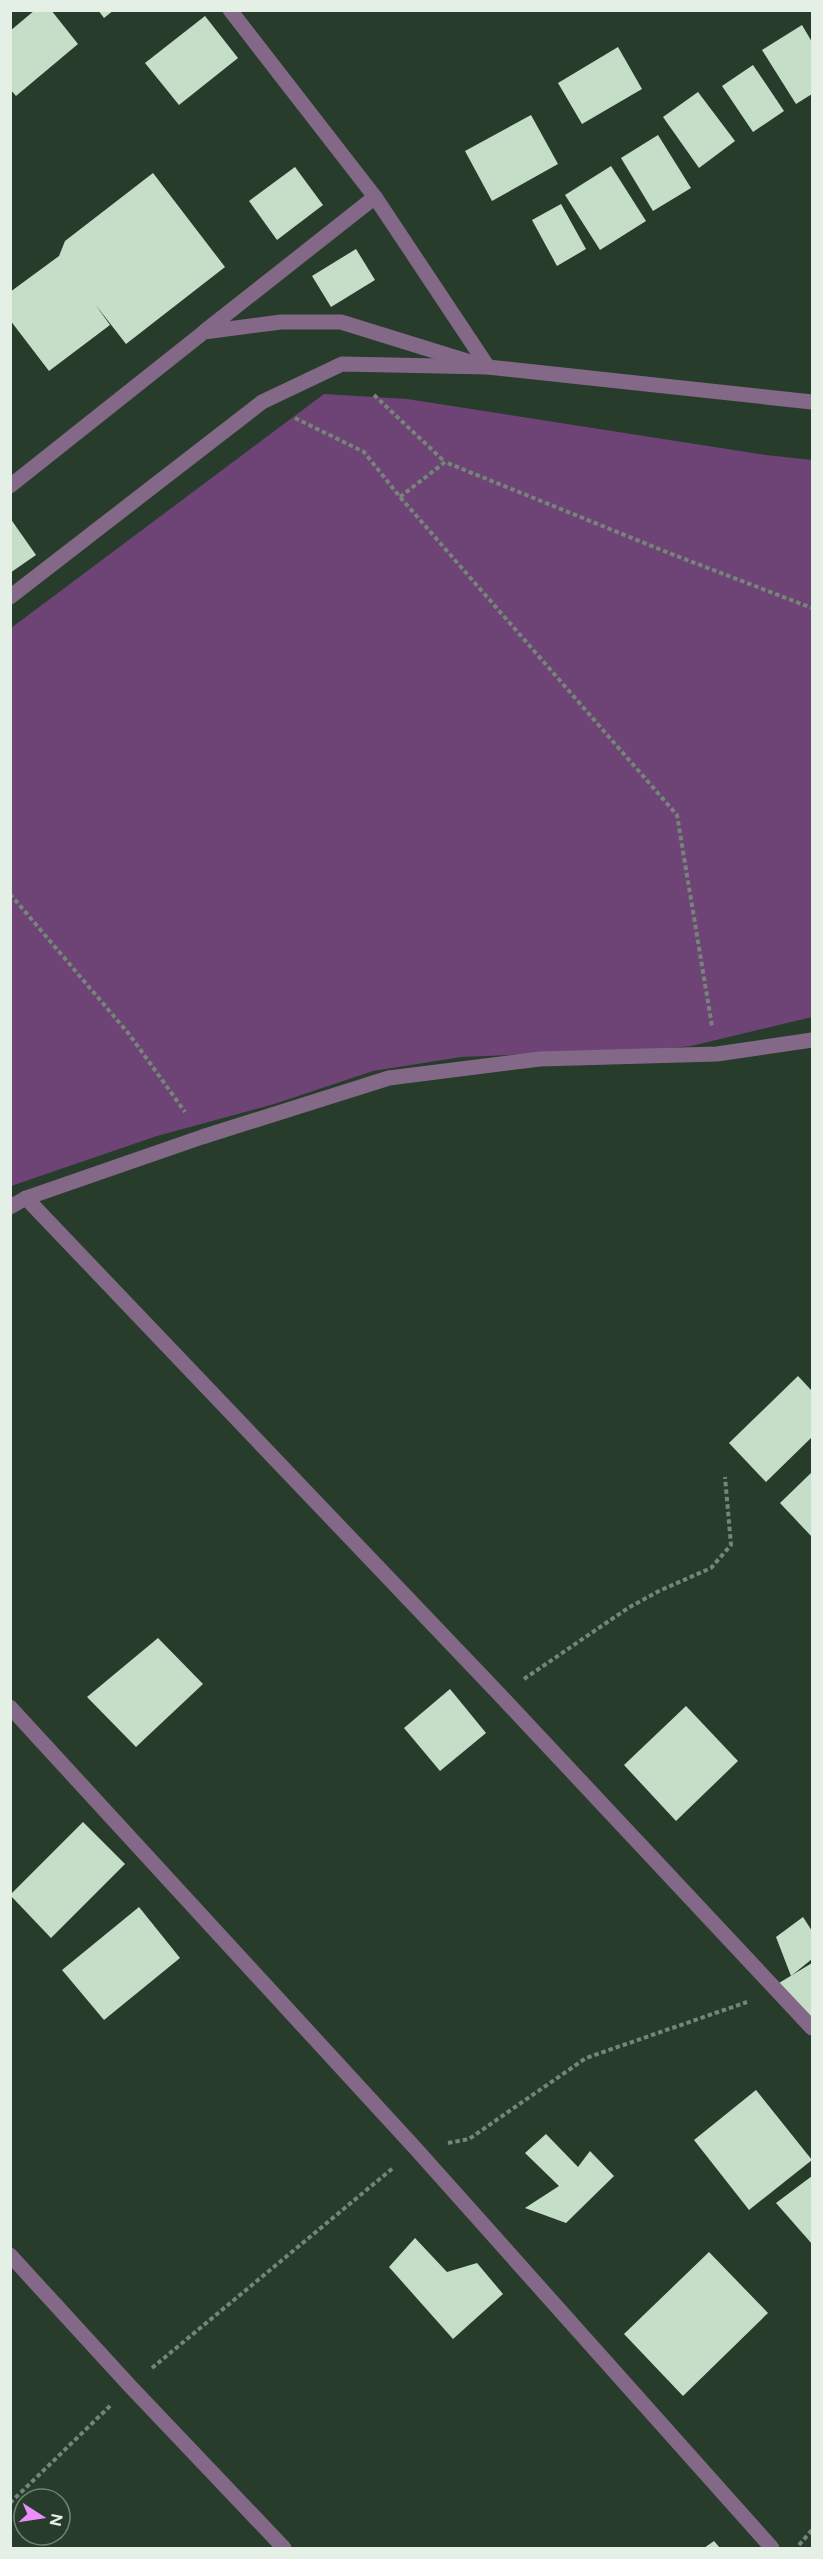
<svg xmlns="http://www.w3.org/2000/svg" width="823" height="2559" font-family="Figtree,sans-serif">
<rect width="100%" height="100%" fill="#283c2b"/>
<polygon fill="#6e4376" points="324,394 407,399 766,455 812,460 812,1017 691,1046 660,1049 461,1057 373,1071 274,1104 157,1136 11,1186 11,628"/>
<g fill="#c5dec8">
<polygon points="35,10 51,10 78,44 16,96 10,89 10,31"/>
<polygon points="98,10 114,10 104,18"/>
<polygon points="205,16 238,58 179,105 145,63"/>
<polygon points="802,25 812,42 812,94 796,104 762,50"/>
<polygon points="618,47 642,89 582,124 558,83"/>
<polygon points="753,65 784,111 753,132 722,86"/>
<polygon points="698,92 735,141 699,168 663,117"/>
<polygon points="531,115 558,164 492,201 465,151"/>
<polygon points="658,135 691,188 653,211 621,158"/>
<polygon points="611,166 646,221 600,250 565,195"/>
<polygon points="295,167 323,205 277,240 249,201"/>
<polygon points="153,173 225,267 126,344 95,304 110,325 49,371 10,320 10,292 59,256 65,241"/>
<polygon points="561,204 586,249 557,266 532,220"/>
<polygon points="356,249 375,280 331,307 312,276"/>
<polygon points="10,518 36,555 10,573"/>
<polygon points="798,1376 812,1391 812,1437 766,1482 729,1443"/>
<polygon points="812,1472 812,1537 780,1503"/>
<polygon points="158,1638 203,1684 136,1747 87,1697"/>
<polygon points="450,1689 486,1733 440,1771 404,1728"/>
<polygon points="686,1706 738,1761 676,1821 624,1765"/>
<polygon points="83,1822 125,1864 51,1938 10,1895"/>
<polygon points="139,1907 180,1958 104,2020 62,1970"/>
<polygon points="803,1917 812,1931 812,1959 791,1976 776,1937"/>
<polygon points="812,1963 812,2019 779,1983"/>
<polygon points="756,2090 812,2160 749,2210 694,2140"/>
<polygon points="546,2134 578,2167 590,2151 614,2176 566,2223 525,2208 559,2186 525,2153"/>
<polygon points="812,2176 812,2244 776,2203"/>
<polygon points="415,2238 447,2272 477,2263 503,2294 453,2339 389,2267"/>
<polygon points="709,2252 768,2313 683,2396 624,2334"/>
<polygon points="714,2541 720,2548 704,2548"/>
</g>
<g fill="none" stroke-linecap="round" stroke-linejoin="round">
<g stroke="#758577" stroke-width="4" stroke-dasharray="4.5 3" stroke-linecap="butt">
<polyline points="374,395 445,462"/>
<polyline points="295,418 364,452 400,497 677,815 712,1026"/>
<polyline points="400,497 445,462 669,553 812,608"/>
<polyline points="10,894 129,1034 185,1112"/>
<polyline points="524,1679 628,1608 659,1591 711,1568 731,1545 725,1477"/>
<polyline points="448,2143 469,2139 586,2058 747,2002"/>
<polyline points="152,2368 393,2168"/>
<polyline points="10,2503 111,2405"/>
<polyline points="799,2545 812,2530"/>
</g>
<g stroke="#836887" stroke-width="15">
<polyline points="230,10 375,197 488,367"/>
<polyline points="205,331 375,197"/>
<polyline points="10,486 204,332 281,322 341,322 470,362"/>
<polyline points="10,597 262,402 342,364 488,367 812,402"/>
<polyline points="26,1198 500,1695 812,2028"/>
<polyline points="10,1207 26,1198 202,1137 389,1078 540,1059 717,1054 812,1040"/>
<polyline points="10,1707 416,2149 772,2548"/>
<polyline points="10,2255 130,2386 284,2548"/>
</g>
</g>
<rect width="823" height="2559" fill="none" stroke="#e4f0e5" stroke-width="24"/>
<g transform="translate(42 2517) rotate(102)"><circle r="28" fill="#283c2b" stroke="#738475" stroke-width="1.5"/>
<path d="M0-4.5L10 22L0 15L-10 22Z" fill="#eb8dfc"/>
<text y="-9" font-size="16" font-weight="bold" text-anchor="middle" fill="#e4f0e5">N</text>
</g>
</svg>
